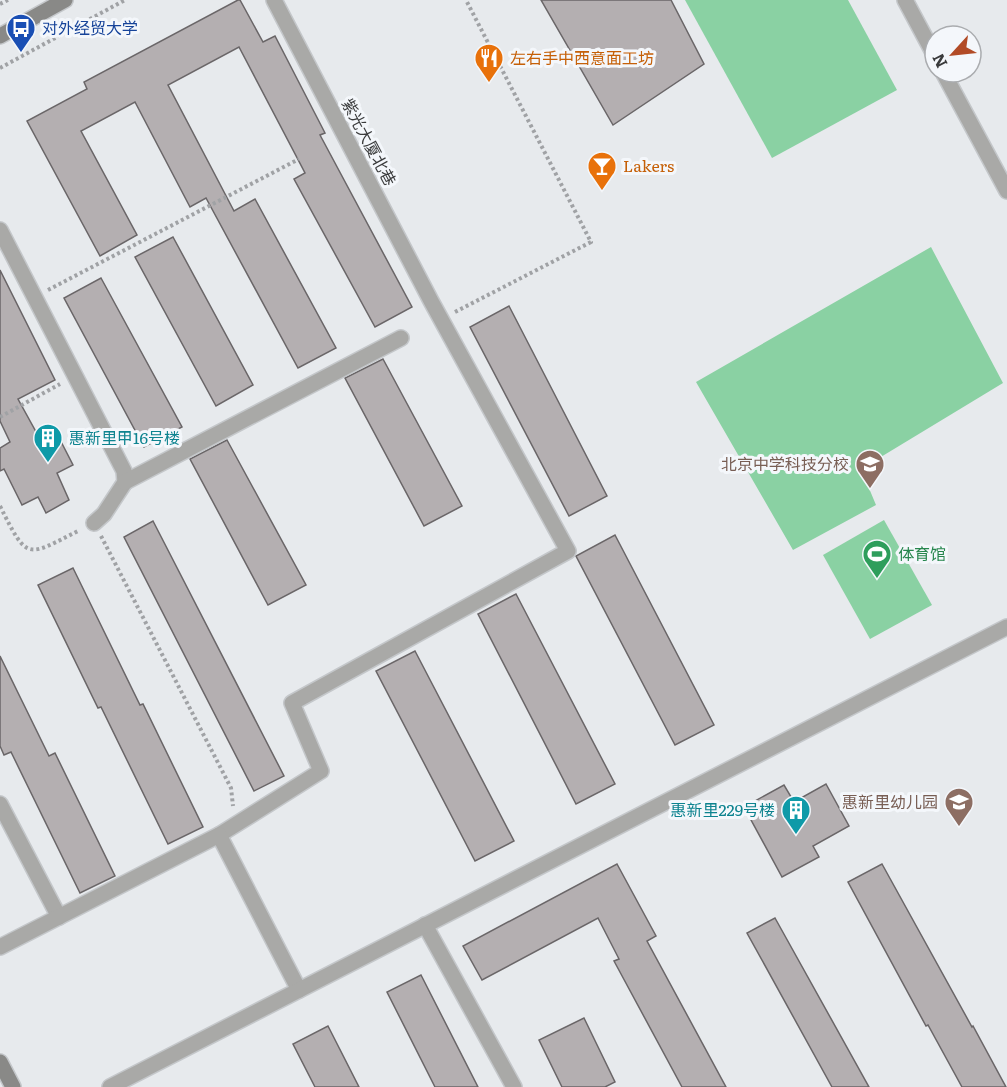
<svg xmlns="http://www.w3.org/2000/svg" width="1007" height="1087" font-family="Literata,'Noto Sans SC',serif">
<rect width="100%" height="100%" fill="#e7eaed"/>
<g fill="#8ad1a3">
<polygon points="685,0 848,0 897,90 772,158"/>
<polygon points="931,247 1003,383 861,469 876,505 793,550 696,382"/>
<polygon points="884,520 932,605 870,639 823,555"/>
</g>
<g fill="#b4afb1" stroke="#6a6668" stroke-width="1.5">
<polygon points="238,0 240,0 263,42 275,36 325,133 320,135 412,307 375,327 294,179 305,173 239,47 168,85 234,211 255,199 336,348 298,368 206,198 190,207 135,102 81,131 137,235 100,256 27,121 87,89 84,82"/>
<polygon points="541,0 671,0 704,64 613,125"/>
<polygon points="173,237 253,385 216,406 135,257"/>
<polygon points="0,270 55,380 18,399 40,439 55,430 73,465 57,473 69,500 46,513 38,497 22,505 4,469 0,471 0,448 10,442 0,421"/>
<polygon points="101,278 182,427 144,447 64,298"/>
<polygon points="509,306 607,496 569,516 470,327"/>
<polygon points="383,359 462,506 424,526 345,378"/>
<polygon points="227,440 306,585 268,605 190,459"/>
<polygon points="153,521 284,776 254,791 124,537"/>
<polygon points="615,535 714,725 675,745 576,556"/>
<polygon points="73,568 140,705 143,704 203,827 168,844 101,707 98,708 38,585"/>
<polygon points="516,594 615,784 576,804 478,614"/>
<polygon points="415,651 514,841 475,861 376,671"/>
<polygon points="0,656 49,756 55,753 115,876 80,893 11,752 4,755 0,746"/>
<polygon points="826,784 849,826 813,846 819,857 782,877 744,807 784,785 794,802"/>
<polygon points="617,864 656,936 647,941 726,1087 682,1087 614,961 619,959 598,918 482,980 463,946"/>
<polygon points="882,864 972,1027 973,1026 1006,1087 962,1087 928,1025 926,1026 848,882"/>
<polygon points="775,918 869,1087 832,1087 747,933"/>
<polygon points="421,975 478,1087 435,1087 387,992"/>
<polygon points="584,1018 615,1082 605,1087 562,1087 539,1040"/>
<polygon points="328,1026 359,1087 315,1087 293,1044"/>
</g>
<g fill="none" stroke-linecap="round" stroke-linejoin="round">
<g stroke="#c4c7ca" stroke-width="18">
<g id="street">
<polyline points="905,0 935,56"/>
<polyline points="943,72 1007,191"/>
<polyline points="0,230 124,471 125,482 104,514 94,523"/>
<polyline points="125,482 401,338"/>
<polyline points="0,804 59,917"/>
<polyline points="219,835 321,771 292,703 568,551 431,301 274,0"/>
<polyline points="425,925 514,1087"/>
<polyline points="0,947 219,835 299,990"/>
<polyline points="110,1087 1007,627"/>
</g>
</g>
<g stroke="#c4c7ca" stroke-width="18">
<g id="secondary">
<polyline points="0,36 65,0"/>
<polyline points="0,1062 13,1087"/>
</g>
</g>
<g stroke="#a0a2a5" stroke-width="4" stroke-dasharray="3 3" stroke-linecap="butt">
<polyline points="0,4 8,0"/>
<polyline points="0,68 125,0"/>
<polyline points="48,290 299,159"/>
<polyline points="455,312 591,242 466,0"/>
<polyline points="0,417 60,384"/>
<path d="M0,506C28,562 26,557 80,530"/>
<polyline points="101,536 231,788 233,806"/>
</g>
<use href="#street" stroke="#a9a9a7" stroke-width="15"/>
<use href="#secondary" stroke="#898987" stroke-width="15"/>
</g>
<defs>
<g id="bus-pin" transform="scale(1.5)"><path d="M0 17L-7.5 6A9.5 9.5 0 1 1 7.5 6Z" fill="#1a4fb4" stroke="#f4f7fb"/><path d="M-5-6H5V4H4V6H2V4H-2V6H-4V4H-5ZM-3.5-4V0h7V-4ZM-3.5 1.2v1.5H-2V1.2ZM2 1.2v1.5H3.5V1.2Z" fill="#fff"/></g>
<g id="restaurant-pin" transform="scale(1.5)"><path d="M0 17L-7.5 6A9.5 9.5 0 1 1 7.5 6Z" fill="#e8710a" stroke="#f4f7fb"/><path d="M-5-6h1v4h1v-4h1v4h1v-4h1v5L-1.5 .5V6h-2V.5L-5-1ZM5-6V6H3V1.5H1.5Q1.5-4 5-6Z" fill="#fff"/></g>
<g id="bar-pin" transform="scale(1.5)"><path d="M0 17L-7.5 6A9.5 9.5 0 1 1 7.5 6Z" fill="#e8710a" stroke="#f4f7fb"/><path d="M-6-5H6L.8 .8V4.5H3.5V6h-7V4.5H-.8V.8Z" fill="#fff"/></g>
<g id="building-pin" transform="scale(1.5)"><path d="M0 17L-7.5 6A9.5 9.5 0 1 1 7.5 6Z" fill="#0f9aa8" stroke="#f4f7fb"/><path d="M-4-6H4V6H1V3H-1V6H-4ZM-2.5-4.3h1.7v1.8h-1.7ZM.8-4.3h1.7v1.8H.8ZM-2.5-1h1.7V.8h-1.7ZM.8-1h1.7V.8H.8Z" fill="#fff"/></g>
<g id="school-pin" transform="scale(1.5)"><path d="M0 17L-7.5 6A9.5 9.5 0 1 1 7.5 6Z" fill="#8d6e63" stroke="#f4f7fb"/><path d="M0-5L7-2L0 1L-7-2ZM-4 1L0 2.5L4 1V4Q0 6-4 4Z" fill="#fff"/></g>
<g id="stadium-pin" transform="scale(1.5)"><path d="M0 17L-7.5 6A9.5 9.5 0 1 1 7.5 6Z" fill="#2e9e5b" stroke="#f4f7fb"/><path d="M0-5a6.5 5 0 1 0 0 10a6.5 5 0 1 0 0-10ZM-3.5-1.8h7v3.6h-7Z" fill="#fff"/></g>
</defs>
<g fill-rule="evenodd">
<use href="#bus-pin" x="21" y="28"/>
<use href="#restaurant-pin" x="489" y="58"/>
<use href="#bar-pin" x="602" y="166"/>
<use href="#building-pin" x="48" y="438"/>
<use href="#school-pin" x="870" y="464"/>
<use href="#stadium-pin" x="877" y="554"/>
<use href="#school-pin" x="959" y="802"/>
<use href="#building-pin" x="796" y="810"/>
</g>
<g text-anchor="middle" stroke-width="6" stroke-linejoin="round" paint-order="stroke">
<g font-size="16" fill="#164399" stroke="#f4f7fb" text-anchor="start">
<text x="42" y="34">对外经贸大学</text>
</g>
<g font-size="16" fill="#c56008" stroke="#f4f7fb" text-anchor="start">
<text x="510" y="64">左右手中西意面工坊</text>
<text x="623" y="172">Lakers</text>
</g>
<g font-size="16" fill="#3a3b3c" stroke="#f4f7fb">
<text transform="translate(369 142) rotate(62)" y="6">紫光大厦北巷</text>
</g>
<g font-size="16" fill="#0d838f" stroke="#f4f7fb" text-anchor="start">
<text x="69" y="444">惠新里甲16号楼</text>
<text x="775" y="816" text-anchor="end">惠新里229号楼</text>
</g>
<g font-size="16" fill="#785e54" stroke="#f4f7fb" text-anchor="end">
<text x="849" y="470">北京中学科技分校</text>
<text x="938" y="808">惠新里幼儿园</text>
</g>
<g font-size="16" fill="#27864d" stroke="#f4f7fb" text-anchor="start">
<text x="898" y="560">体育馆</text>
</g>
</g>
<g transform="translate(953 54) rotate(243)"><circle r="28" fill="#f4f7fb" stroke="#aaacaf" stroke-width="1.5"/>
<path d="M0-4.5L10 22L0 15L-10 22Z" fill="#b24b26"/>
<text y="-9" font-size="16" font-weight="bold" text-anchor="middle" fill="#3a3b3c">N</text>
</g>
</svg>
